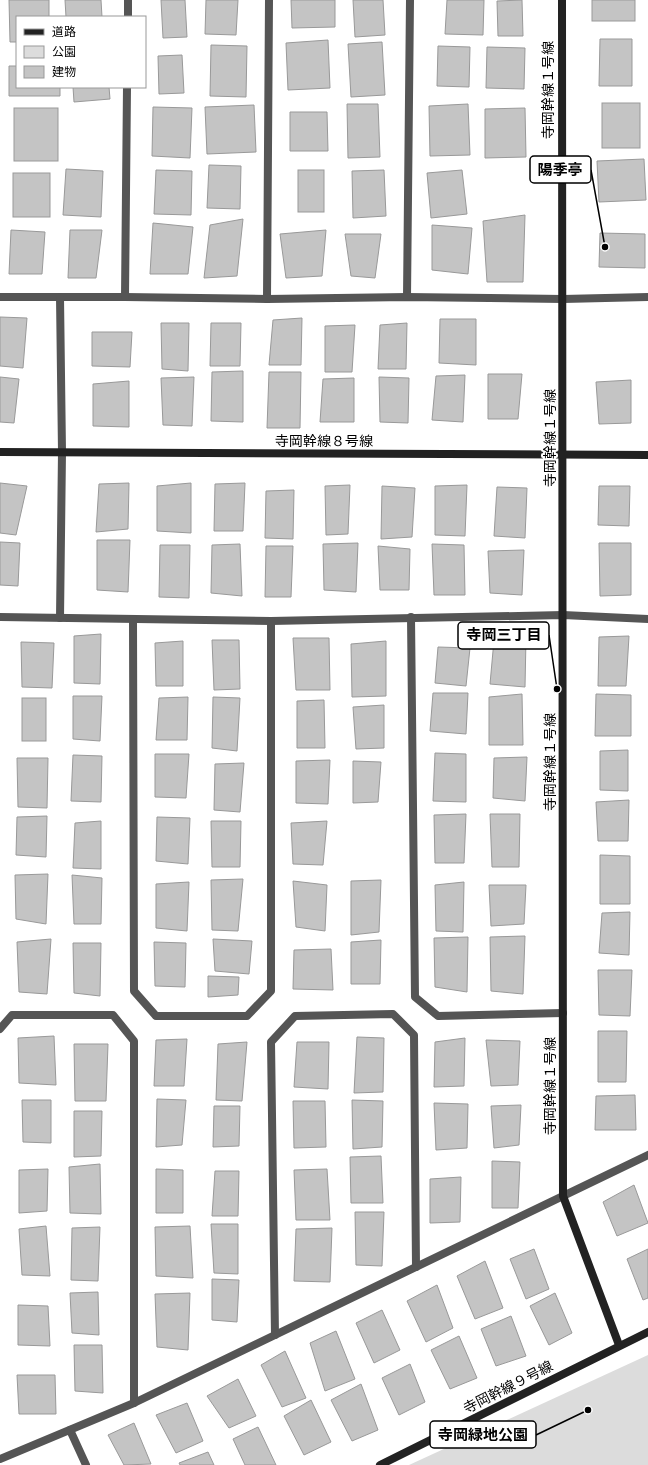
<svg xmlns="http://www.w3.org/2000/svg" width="648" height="1465" font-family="Arial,'Noto Sans JP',sans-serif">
<rect width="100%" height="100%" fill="#fff"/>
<polygon fill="#dcdcdc" points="648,1355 648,1465 409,1465"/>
<g fill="#c4c4c4" stroke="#999">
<polygon points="9,0 49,0 49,17 17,17 17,42 10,42"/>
<polygon points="65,0 101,0 102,17 66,17"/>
<polygon points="161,0 185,0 187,37 163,38"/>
<polygon points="206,0 238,0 236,35 205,34"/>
<polygon points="291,0 335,0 335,27 292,28"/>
<polygon points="353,0 383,0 385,35 355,37"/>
<polygon points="447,0 484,0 483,35 445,34"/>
<polygon points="522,0 523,36 498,36 497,1"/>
<rect x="592" y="0" width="43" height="21"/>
<polygon points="600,39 632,39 632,86 599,86"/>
<polygon points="328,40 330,88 288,90 286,43"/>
<polygon points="382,42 385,95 351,97 348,44"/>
<polygon points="211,45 247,46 246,97 210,96"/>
<polygon points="438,46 470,47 469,87 437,86"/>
<polygon points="487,47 525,48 524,89 486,88"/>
<polygon points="182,55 184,93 159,94 158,56"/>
<polygon points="9,66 17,66 17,87 60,87 60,96 9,96"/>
<polygon points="73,87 109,87 110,99 74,102"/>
<rect x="602" y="103" width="38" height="45"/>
<polygon points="347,104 378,104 380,157 348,158"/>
<polygon points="468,104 470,155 430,156 429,106"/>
<polygon points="254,105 256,152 207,154 205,107"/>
<polygon points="153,107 192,108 190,158 152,156"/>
<rect x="14" y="108" width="44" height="53"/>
<polygon points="525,108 526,157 485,158 485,109"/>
<polygon points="290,112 327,112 328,151 290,151"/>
<polygon points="644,159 646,200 599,202 597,161"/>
<polygon points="209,165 241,166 240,209 207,208"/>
<polygon points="66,169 103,171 101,217 63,215"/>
<polygon points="156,170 192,171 191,215 154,214"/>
<rect x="298" y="170" width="26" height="42"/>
<polygon points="384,170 386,216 353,218 352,171"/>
<polygon points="462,170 467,214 431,218 427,173"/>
<rect x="13" y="173" width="37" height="44"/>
<polygon points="525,215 523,282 487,282 483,221"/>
<polygon points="243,219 237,276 204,278 210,225"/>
<polygon points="153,223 193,227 188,274 150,274"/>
<polygon points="432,225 472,228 468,274 432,270"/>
<polygon points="11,230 45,232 42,274 9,274"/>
<polygon points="70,230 102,230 96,278 68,278"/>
<polygon points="326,230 322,276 286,278 280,234"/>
<polygon points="600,233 645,234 645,268 599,267"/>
<polygon points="345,234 381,234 375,278 351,276"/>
<polygon points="0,317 27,318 23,368 0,366"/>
<polygon points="302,318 301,365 269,365 273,320"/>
<polygon points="440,319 476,319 476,365 439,363"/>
<polygon points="161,323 189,323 188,371 162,369"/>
<polygon points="211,323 241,323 240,366 210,366"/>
<polygon points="407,323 406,369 378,369 380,325"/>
<polygon points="355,325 352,372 325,372 325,326"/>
<polygon points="92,332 132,332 130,367 92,366"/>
<polygon points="243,371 243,422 211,421 212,372"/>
<polygon points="269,372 301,372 300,428 267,428"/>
<polygon points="488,374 522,374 518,419 488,419"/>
<polygon points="465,375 463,422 432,420 436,376"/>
<polygon points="0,377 19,379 14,423 0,422"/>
<polygon points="194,377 192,426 163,425 161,378"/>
<polygon points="379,377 409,378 408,423 380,422"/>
<polygon points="354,378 354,422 320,422 323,379"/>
<polygon points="631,380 631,423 599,424 596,382"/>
<polygon points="129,381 129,427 93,426 93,384"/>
<polygon points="0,483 27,486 16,535 0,533"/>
<polygon points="129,483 128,529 96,532 99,484"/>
<polygon points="191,483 191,533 157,531 157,486"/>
<polygon points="245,483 243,531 214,531 215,484"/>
<polygon points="350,485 348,534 326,535 325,486"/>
<polygon points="467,485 465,536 435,535 435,486"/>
<polygon points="382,486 415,488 412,537 381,539"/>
<polygon points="599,486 630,486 629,526 598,525"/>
<polygon points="497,487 527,488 525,538 494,536"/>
<polygon points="294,490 293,539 265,538 266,491"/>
<polygon points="97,540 130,540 128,592 97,590"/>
<polygon points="0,542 20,543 18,586 0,585"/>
<polygon points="358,543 356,592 324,590 323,544"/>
<polygon points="599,543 631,543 631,595 600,596"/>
<polygon points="240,544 242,596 211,593 212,545"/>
<polygon points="432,544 464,545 465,595 434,595"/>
<polygon points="160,545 190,545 189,598 159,597"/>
<polygon points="266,546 293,546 291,597 265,597"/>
<polygon points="378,546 410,549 409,590 380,590"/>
<polygon points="524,550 522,595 490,593 488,551"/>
<polygon points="101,634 100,684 74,683 74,636"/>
<polygon points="629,636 626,686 598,686 599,637"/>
<polygon points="293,638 329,638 330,690 296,690"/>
<polygon points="526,638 525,687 490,684 494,640"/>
<polygon points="212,640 239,640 240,689 214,690"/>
<polygon points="183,641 183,686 156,686 155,643"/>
<polygon points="386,641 386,696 352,697 351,644"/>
<polygon points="21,642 54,643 52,688 22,687"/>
<polygon points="438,647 470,648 466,686 435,683"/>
<polygon points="433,693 468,693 466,734 430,731"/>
<polygon points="522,694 523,745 489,745 489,697"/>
<polygon points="596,694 631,695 631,736 595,736"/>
<polygon points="73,696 102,696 100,741 73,739"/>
<polygon points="188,697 187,740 156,740 159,698"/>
<polygon points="213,697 240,698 237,751 212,748"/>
<rect x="22" y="698" width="24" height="43"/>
<polygon points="324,700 325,748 297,748 297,701"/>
<polygon points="384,705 384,748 356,749 353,707"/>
<polygon points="628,750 628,791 600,790 600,751"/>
<polygon points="435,753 466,754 466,802 433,801"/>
<polygon points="155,754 189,754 186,798 155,797"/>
<polygon points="73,755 102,756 101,802 71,801"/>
<polygon points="527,757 525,801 493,798 494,758"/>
<polygon points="17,758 48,758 47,808 18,807"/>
<polygon points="330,760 328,804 296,803 296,761"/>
<polygon points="353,761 381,762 378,802 353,803"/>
<polygon points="244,763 240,812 214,810 215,764"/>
<polygon points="629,800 628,841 598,841 596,802"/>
<polygon points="466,814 464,863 435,863 434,815"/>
<polygon points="490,814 520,814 519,867 492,867"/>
<polygon points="47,816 46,857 16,855 17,817"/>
<polygon points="157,817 190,818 188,864 156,861"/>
<polygon points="101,821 101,869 73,868 75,823"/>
<polygon points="211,821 241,821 240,867 212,867"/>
<polygon points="327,821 323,865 293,864 291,823"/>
<polygon points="600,855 630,856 630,904 600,904"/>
<polygon points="48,874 46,924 16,919 15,875"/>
<polygon points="72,875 102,878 101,924 74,924"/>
<polygon points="243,879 238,931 212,930 211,880"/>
<polygon points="381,880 379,932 351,935 351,881"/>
<polygon points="293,881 327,885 325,931 296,927"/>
<polygon points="189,882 187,931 156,928 156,884"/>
<polygon points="464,882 463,932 436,931 435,885"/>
<polygon points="489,885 526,885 524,924 491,926"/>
<polygon points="630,912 629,955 599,953 602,913"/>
<polygon points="525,936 523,994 491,991 490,937"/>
<polygon points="468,937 467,992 435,987 434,938"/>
<polygon points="51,939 47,994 19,992 17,942"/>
<polygon points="213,939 252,941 249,974 215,971"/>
<polygon points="381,940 380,984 351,984 351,942"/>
<polygon points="154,942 186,943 185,987 155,986"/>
<polygon points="73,943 101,943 100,996 74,993"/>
<polygon points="331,949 333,990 293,989 294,950"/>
<polygon points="598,970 632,970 630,1016 599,1015"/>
<polygon points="208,976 239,977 238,995 208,997"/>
<polygon points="598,1031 627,1031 626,1082 598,1082"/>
<polygon points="54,1036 56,1085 19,1083 18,1038"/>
<polygon points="357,1037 384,1038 383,1092 354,1093"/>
<polygon points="465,1038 464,1086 434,1087 435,1042"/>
<polygon points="187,1039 184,1086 154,1086 156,1040"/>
<polygon points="486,1040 520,1041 518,1085 491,1086"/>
<polygon points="247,1042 242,1101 216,1100 218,1044"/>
<polygon points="297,1042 329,1042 328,1089 294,1087"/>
<polygon points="74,1044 108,1044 106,1101 75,1101"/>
<polygon points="635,1095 636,1130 595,1130 596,1096"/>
<polygon points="157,1099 186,1100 182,1145 156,1147"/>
<polygon points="22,1100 51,1100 51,1143 23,1142"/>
<polygon points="352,1100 383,1101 382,1147 353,1149"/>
<polygon points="293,1101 325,1101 326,1147 294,1148"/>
<polygon points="434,1103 468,1104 467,1148 436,1150"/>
<polygon points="521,1105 519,1145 494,1148 491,1106"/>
<polygon points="214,1106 240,1106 239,1146 213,1147"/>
<polygon points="74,1111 102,1111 101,1156 74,1157"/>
<polygon points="381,1156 383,1203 351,1203 350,1157"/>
<polygon points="492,1161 520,1162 518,1208 492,1208"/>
<polygon points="100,1164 101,1214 70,1213 69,1167"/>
<polygon points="48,1169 47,1211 19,1213 19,1170"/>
<polygon points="156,1169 183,1170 183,1213 156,1213"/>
<polygon points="327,1169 330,1220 296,1220 294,1170"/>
<polygon points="215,1171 239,1171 238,1216 212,1216"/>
<polygon points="461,1177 460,1222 430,1223 430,1179"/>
<polygon points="634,1185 648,1223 617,1236 603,1202"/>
<polygon points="355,1212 384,1212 382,1266 356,1265"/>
<polygon points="211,1224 238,1224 238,1274 214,1273"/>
<polygon points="46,1226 50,1276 22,1275 19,1229"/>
<polygon points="190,1226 193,1278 156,1276 155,1227"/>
<polygon points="100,1227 98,1281 71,1280 72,1228"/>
<polygon points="332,1228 330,1282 294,1281 296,1229"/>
<polygon points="534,1249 549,1289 526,1299 510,1259"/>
<polygon points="648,1249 648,1298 643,1300 627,1259"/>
<polygon points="485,1261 503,1308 475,1319 457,1276"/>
<polygon points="212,1279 239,1280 237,1322 212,1320"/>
<polygon points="437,1285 453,1328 426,1342 407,1301"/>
<polygon points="98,1292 99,1335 72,1333 70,1293"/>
<polygon points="190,1293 188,1350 157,1347 155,1294"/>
<polygon points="555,1293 572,1333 549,1345 530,1306"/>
<polygon points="18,1305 48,1306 50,1346 18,1345"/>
<polygon points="382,1310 400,1350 374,1363 356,1323"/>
<polygon points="511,1316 526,1356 496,1366 481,1329"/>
<polygon points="336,1331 355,1379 325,1391 310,1343"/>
<polygon points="459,1336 477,1378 450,1389 431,1350"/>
<polygon points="74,1345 102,1345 103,1393 75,1391"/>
<polygon points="285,1351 306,1398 282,1407 261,1365"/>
<polygon points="410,1364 425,1402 399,1415 382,1378"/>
<polygon points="17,1375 55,1375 56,1414 19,1414"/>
<polygon points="238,1379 256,1416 229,1428 207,1396"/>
<polygon points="361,1384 378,1430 352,1441 331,1400"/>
<polygon points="311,1400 331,1442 304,1455 284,1416"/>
<polygon points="187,1403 203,1441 176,1453 156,1415"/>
<polygon points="134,1423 151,1464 124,1465 108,1435"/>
<polygon points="258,1427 276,1465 245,1465 233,1439"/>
<polygon points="208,1452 214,1465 180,1465 179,1463"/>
</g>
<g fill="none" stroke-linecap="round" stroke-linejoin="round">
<g stroke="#555" stroke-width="8">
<polyline points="128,17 128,0"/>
<polyline points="0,297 125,297 267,299 407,297 563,299 648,297"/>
<polyline points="125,297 127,87"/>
<polyline points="407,297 410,0"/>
<polyline points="267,299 269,0"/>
<polyline points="0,617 271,621 563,615 648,619"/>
<polyline points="411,617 415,997 438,1016 563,1013"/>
<polyline points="60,618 62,452 60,297"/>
<polyline points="133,619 134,991 156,1016 247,1016 271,991 271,621"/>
<polyline points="0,1029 12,1015 113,1015 134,1041 134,1403"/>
<polyline points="275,1335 271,1042 295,1016 393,1014 414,1035 416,1267"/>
<polyline points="70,1430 86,1465"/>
<polyline points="0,1459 134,1403 648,1155"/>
</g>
<g stroke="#222" stroke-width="8">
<polyline points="562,0 563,1196 619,1345"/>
<polyline points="0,452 648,455"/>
<polyline points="380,1465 648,1332"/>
</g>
</g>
<g text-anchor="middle" stroke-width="4" stroke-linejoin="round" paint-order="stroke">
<g font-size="14" fill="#000" stroke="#fff">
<text transform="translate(548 90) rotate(-90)" y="5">寺岡幹線１号線</text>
<text transform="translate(550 438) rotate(-90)" y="5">寺岡幹線１号線</text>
<text x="324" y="446">寺岡幹線８号線</text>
<text transform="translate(550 762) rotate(-90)" y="5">寺岡幹線１号線</text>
<text transform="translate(550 1086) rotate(-90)" y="5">寺岡幹線１号線</text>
<text transform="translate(508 1387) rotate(-27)" y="5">寺岡幹線９号線</text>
</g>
</g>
<path fill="none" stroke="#000" stroke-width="1.5" d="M605 247L591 170M557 689L549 635M588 1410L536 1435"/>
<g fill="#000" stroke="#fff" stroke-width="1.5">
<circle cx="605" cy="247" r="4"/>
<circle cx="557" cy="689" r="4"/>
<circle cx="588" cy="1410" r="4"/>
</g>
<g fill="#fff" stroke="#000" stroke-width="1.5">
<rect x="530" y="156" width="61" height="27" rx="4"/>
<rect x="458" y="622" width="91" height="27" rx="4"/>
<rect x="430" y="1421" width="106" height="27" rx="4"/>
</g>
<g font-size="15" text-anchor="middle" font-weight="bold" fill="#000">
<text x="560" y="175">陽季亭</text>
<text x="504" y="640">寺岡三丁目</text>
<text x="483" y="1440">寺岡緑地公園</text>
</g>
<rect x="16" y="16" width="130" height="72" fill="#ffffff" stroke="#999999"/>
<rect x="24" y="29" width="20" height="6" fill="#222222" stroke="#999999"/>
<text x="52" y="36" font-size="12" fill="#000000">道路</text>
<rect x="24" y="46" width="20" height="12" fill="#dcdcdc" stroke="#999999"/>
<text x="52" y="56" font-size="12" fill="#000000">公園</text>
<rect x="24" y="66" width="20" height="12" fill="#c4c4c4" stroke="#999999"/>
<text x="52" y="76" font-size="12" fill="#000000">建物</text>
</svg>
